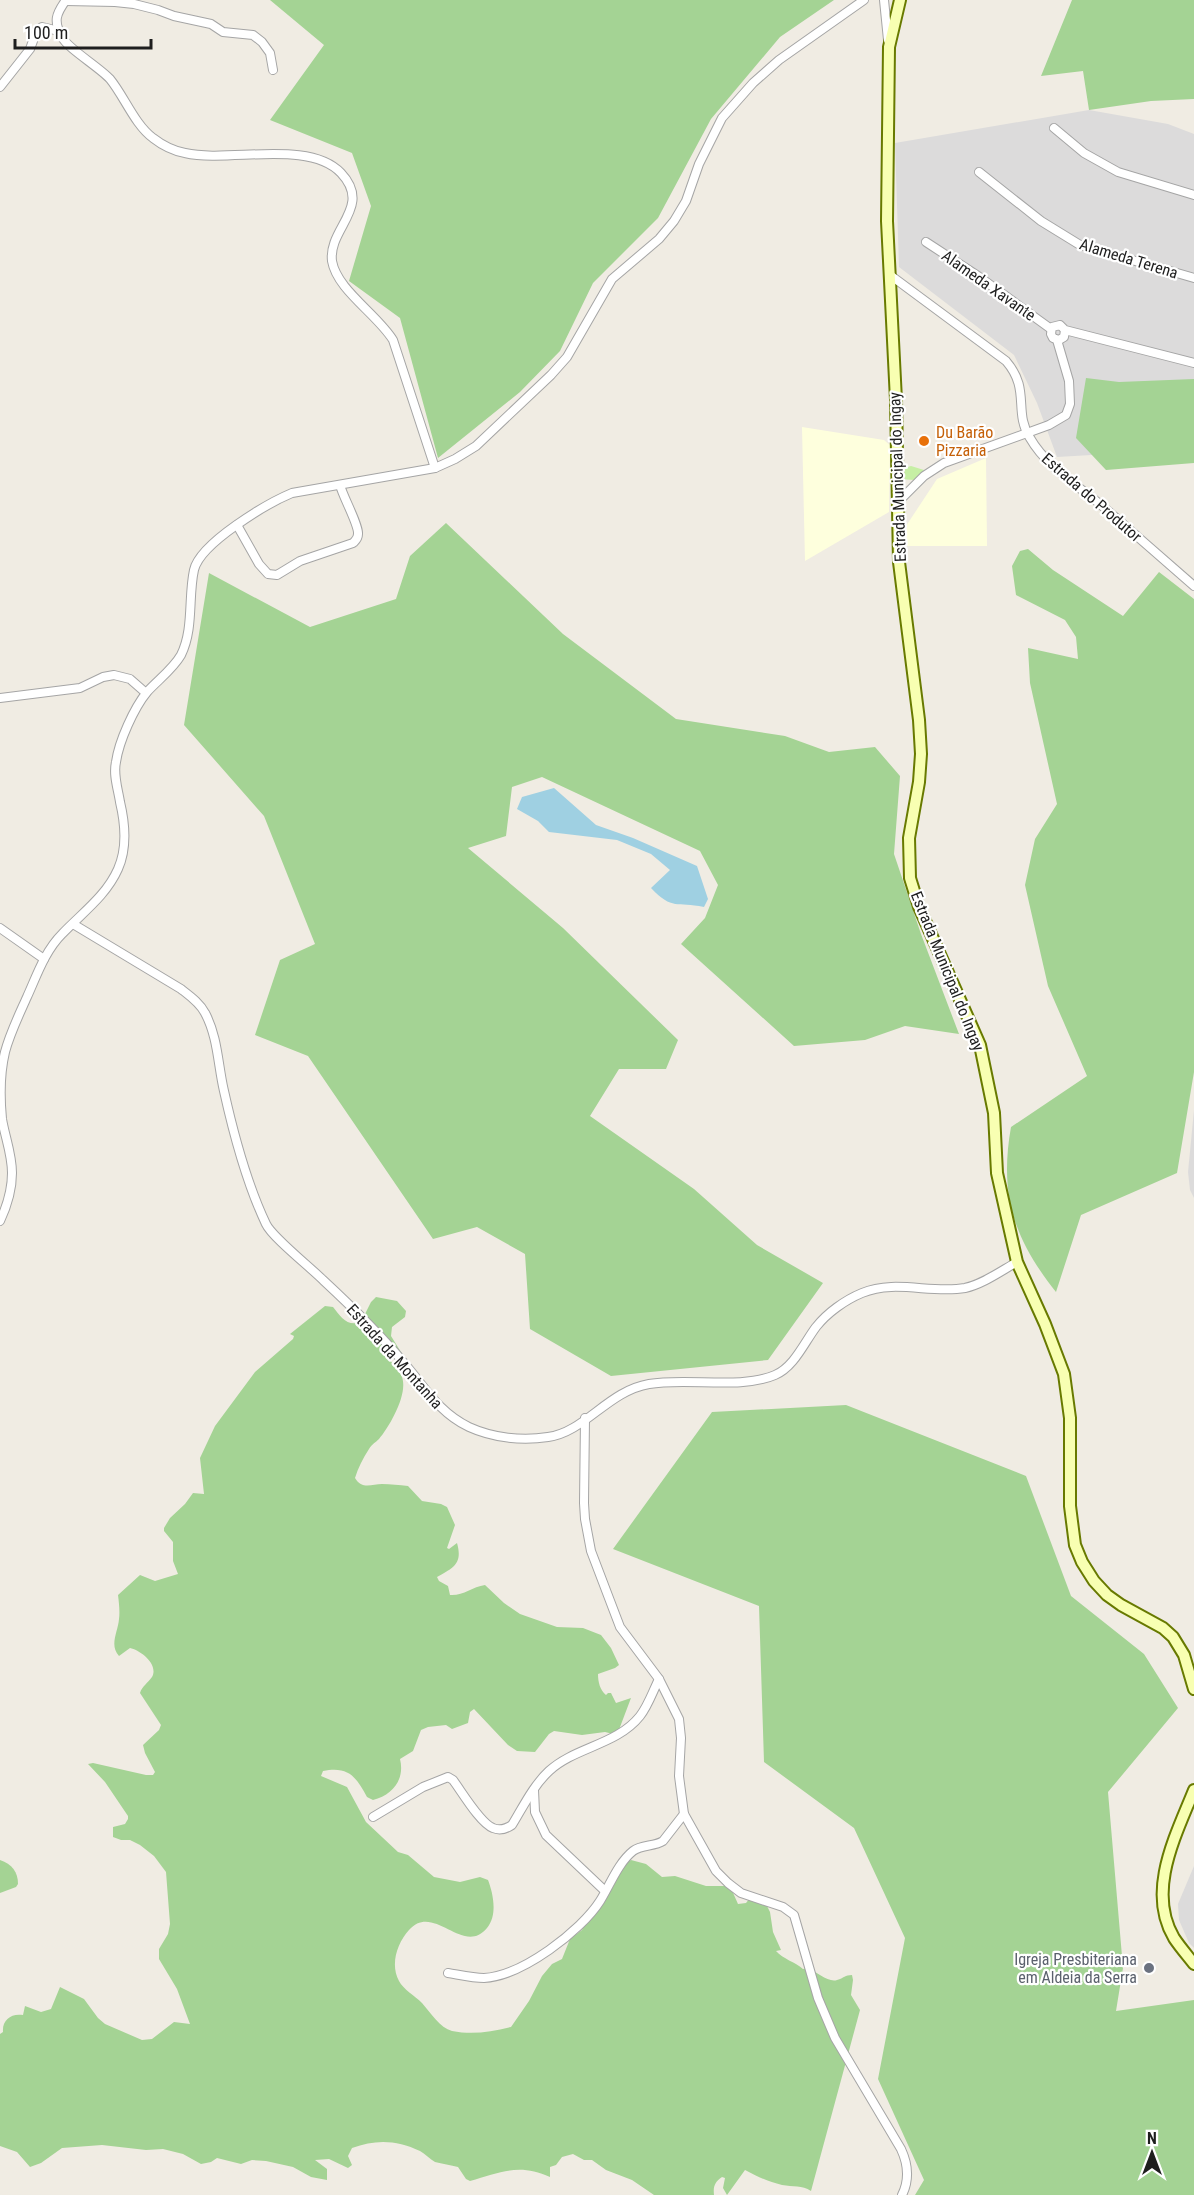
<svg xmlns="http://www.w3.org/2000/svg" width="1194" height="2195" font-family="'Roboto Condensed',sans-serif">
<rect width="100%" height="100%" fill="#f0ece3"/>
<g fill="#dcdbdb">
<polygon points="1089,110 1168,124 1194,134 1194,449 1057,457 1037,403 1014,355 899,267 895,143"/>
<polygon points="1194,1110 1194,1198 1190,1190 1188,1172"/>
<polygon points="1194,1866 1194,1948 1189,1943 1179,1920 1178,1904"/>
</g>
<g fill="#feffdd">
<polygon points="802,427 884,440 890,445 889,512 805,561"/>
<polygon points="986,458 987,546 904,546 906,526 937,479"/>
</g>
<polygon fill="#c6efa4" points="911,466 924,470 914,480 900,479 900,469"/>
<g fill="#a4d394">
<polygon points="270,0 834,0 780,37 711,119 658,218 593,283 560,351 520,392 438,458 400,318 349,281 371,206 352,153 270,120 324,45"/>
<polygon points="1072,0 1194,0 1194,99 1151,101 1089,110 1083,71 1041,76"/>
<polygon points="1086,378 1119,382 1194,379 1194,463 1106,470 1076,438"/>
<polygon points="446,523 563,634 676,719 785,736 829,752 875,747 900,776 894,854 921,934 959,1034 905,1026 865,1040 794,1046 681,944 705,918 718,885 700,851 542,777 512,787 506,836 468,848 563,928 678,1040 666,1069 619,1069 590,1116 694,1189 757,1245 823,1283 768,1360 611,1376 530,1329 525,1254 477,1227 433,1239 308,1056 255,1035 280,960 315,944 264,816 184,725 209,573 310,627 396,599 410,556"/>
<path d="M1028,549L1053,570L1123,616L1159,572L1194,599V1072L1177,1173L1081,1215L1056,1292C1014,1239 999,1195 1011,1127L1087,1076L1048,986L1025,885L1035,839L1057,804L1030,683L1028,648L1078,659L1076,637L1065,620L1016,595L1012,566L1020,551Z"/>
<path d="M376,1297L397,1301L406,1311L405,1317L392,1327L391,1336L419,1381L387,1351L381,1348C386,1358 396,1365 401,1375C410,1391 390,1426 379,1439C376,1442 372,1444 369,1449C363,1458 358,1468 355,1478C362,1490 372,1484 382,1484C391,1484 399,1485 408,1486L422,1501L441,1504L447,1507L455,1525L447,1548L449,1549L457,1543C463,1564 453,1568 437,1577L439,1581L448,1586L450,1595C463,1596 472,1587 485,1585L504,1603L520,1614L557,1627L583,1628L601,1635L611,1648L619,1665L615,1668L598,1674C598,1682 600,1690 606,1695L608,1693H611L616,1703L631,1698L617,1735L605,1732L582,1735L554,1731L549,1734L535,1752L517,1751L508,1745L474,1709L470,1712L468,1723L452,1729L446,1725L428,1727L421,1730L413,1751L400,1759C405,1779 393,1795 373,1800L367,1797C356,1777 349,1766 323,1771L321,1776L347,1787L366,1822L398,1852L408,1855L434,1877L460,1882L480,1877L488,1880C493,1893 498,1915 487,1928C463,1957 434,1902 409,1930C397,1943 390,1965 399,1981C403,1989 415,1996 422,2003C430,2012 440,2028 452,2031C472,2035 491,2032 511,2027L529,2001L542,1976L552,1964L562,1959L570,1939L582,1930L621,1866L631,1860L646,1864L662,1877L675,1876L706,1886H730L738,1904L746,1903L750,1898L766,1904L770,1912L773,1932L781,1950L776,1951C783,1959 795,1962 803,1969L809,1968C816,1972 829,1983 837,1980C844,1978 845,1975 852,1975L853,1980L851,1995L860,2010L811,2191C802,2185 793,2187 782,2185C769,2182 758,2177 745,2170L727,2195L723,2188L725,2178L722,2177C715,2182 713,2186 714,2195H654L632,2180L606,2170L592,2160H584L573,2154L562,2157L556,2165L550,2167V2177C520,2163 500,2172 470,2181L466,2179L458,2167C451,2165 442,2164 435,2162C430,2159 425,2154 420,2151C397,2140 376,2139 352,2148L348,2156L352,2165L348,2168L329,2159L315,2160L327,2169V2180L311,2177L293,2167L266,2161L252,2160L241,2164L217,2158L211,2162L201,2164L183,2154L163,2149L146,2150L102,2145L62,2148L41,2163L30,2167L17,2152L0,2146V2034L3,2032C2,2020 11,2013 23,2015L25,2006L41,2012L51,2009L60,1987L84,1999L98,2018L105,2024L142,2040L152,2039L174,2022L190,2024L177,1989L159,1959V1949L168,1934L170,1924L166,1872L154,1856L140,1845L130,1840H121L113,1837V1827L125,1824L128,1819V1816L105,1782L88,1764L93,1763L146,1775H153L155,1772L145,1753L143,1745L159,1730L161,1725L140,1693C142,1686 148,1683 152,1677C159,1664 140,1650 130,1648L119,1656C109,1645 118,1632 119,1619C120,1612 119,1603 118,1595L140,1575L155,1581L178,1574L173,1561V1542L164,1531V1528L170,1518L185,1504L193,1493L204,1494L200,1458L215,1426L255,1372L293,1339L294,1336L290,1334L325,1306L333,1307C341,1317 347,1327 361,1322L371,1302Z"/>
<polygon points="846,1405 1026,1476 1071,1596 1144,1654 1178,1708 1108,1792 1123,1968 1116,2011 1194,2000 1194,2195 915,2195 924,2180 878,2079 905,1938 854,1828 764,1762 759,1606 613,1549 712,1412"/>
<path d="M0,1860C12,1864 18,1872 18,1884L16,1887L0,1893Z"/>
</g>
<path fill="#9fd0e2" d="M554,788L596,825L633,838L697,866L708,899L704,907C676,901 673,911 651,888L670,870L651,854L617,840L549,832L538,821L517,809L522,797Z"/>
<g fill="none" stroke-linecap="round" stroke-linejoin="round">
<g stroke="#a5a5a5" stroke-width="10">
<g id="street">
<path d="M66,0C56,14 53,21 62,37C67,48 99,67 110,79C124,96 135,125 153,138C162,145 174,151 185,153C229,163 309,139 341,173C373,207 328,228 332,261C337,290 377,314 393,340L435,468"/>
<polyline points="884,0 888,40"/>
<polyline points="66,1 115,2 134,4 158,10 174,16 211,24 223,32 253,35 262,42 270,53 273,70"/>
<polyline points="0,87 30,49 37,30 42,27 59,31"/>
<polyline points="1054,128 1084,153 1118,172 1194,195"/>
<polyline points="979,172 1041,221 1080,245 1194,278"/>
<polyline points="926,242 978,276 1051,329"/>
<path d="M890,275L1006,361C1031,390 1013,411 1030,438C1047,468 1082,488 1107,510C1136,535 1165,561 1194,586"/>
<polyline points="1065,330 1064,337 1059,340 1053,338 1051,334 1052,327 1060,325 1065,330 1194,363"/>
<polyline points="897,503 924,476 944,463 1049,425 1066,415 1070,404 1069,381 1057,340"/>
<path d="M237,525L259,564L268,574L277,575L300,561L353,543C356,540 358,539 358,534C359,525 343,497 340,485"/>
<polyline points="0,698 80,688 103,677 114,675 130,679 146,693"/>
<path d="M73,924L181,989C190,996 200,1003 205,1013C218,1037 218,1066 224,1091C234,1136 246,1182 266,1224C272,1237 310,1267 323,1280C351,1306 379,1333 404,1363C425,1387 438,1412 469,1427C493,1438 522,1441 548,1437C585,1432 608,1391 649,1384C687,1377 740,1390 775,1375C794,1367 804,1343 816,1327C827,1313 845,1300 862,1293C895,1279 931,1294 965,1288C983,1284 1001,1271 1017,1262"/>
<polyline points="0,928 44,959"/>
<path d="M0,1221C7,1206 12,1189 12,1173C12,1154 5,1137 2,1119C0,1098 0,1073 5,1052C10,1033 19,1015 27,997C37,975 45,951 62,934C82,913 106,896 118,869C127,849 125,823 120,802C118,789 113,775 116,762C119,741 134,708 147,692C158,680 173,669 181,655C194,629 188,597 194,570C200,543 268,503 292,493L435,468L455,459L476,446L551,375L567,357L612,279L659,239L674,221L686,201L699,164L722,118L753,83L779,60L864,0"/>
<path d="M585,1418L584,1503L585,1519L591,1551L620,1627L659,1679L679,1719L681,1738L679,1776L684,1814L716,1871L728,1883L741,1893L783,1907L794,1915L818,1998L835,2038L901,2149C908,2164 910,2179 902,2195"/>
<polyline points="534,1790 535,1812 546,1835 605,1891"/>
<path d="M373,1817L423,1787L448,1777L453,1780C462,1792 480,1823 493,1828C500,1831 506,1829 512,1825C523,1807 533,1786 549,1771C575,1747 617,1745 640,1716C648,1706 653,1691 659,1679"/>
<path d="M448,1973C460,1975 473,1978 484,1978C522,1976 581,1931 600,1901C610,1885 618,1863 633,1851C642,1844 654,1847 663,1841L684,1814"/>
</g>
</g>
<g stroke="#687a00" stroke-width="14">
<g id="secondary">
<polyline points="900,0 889,47 887,221 896,400 899,562 919,720 921,754 919,782 909,838 910,878 919,907 980,1045 994,1113 997,1173 1017,1262 1045,1324 1064,1374 1070,1418 1070,1506 1075,1545 1082,1562 1094,1581 1107,1595 1121,1605 1163,1628 1173,1637 1184,1655 1194,1689"/>
<path d="M1194,1790C1176,1835 1146,1891 1174,1938C1180,1947 1187,1955 1194,1964"/>
</g>
</g>
<use href="#street" stroke="#fff" stroke-width="8"/>
<use href="#secondary" stroke="#f8ffb2" stroke-width="10"/>
</g>
<circle fill="#e8710a" stroke="#fff" stroke-width="2" cx="924" cy="441" r="6"/>
<circle fill="#6b7280" stroke="#fff" stroke-width="2" cx="1149" cy="1968" r="6"/>
<g text-anchor="middle" stroke-width="4.5" stroke-linejoin="round" paint-order="stroke">
<g font-size="16" fill="#1e1e1e" stroke="#fff">
<text transform="translate(1129 258) rotate(17)" y="6">Alameda Terena</text>
<text transform="translate(989 285) rotate(35)" y="6">Alameda Xavante</text>
<text transform="translate(897 477) rotate(-92)" y="6">Estrada Municipal do Ingay</text>
<text transform="translate(1092 497) rotate(41)" y="6">Estrada do Produtor</text>
<text transform="translate(948 971) rotate(68)" y="6">Estrada Municipal do Ingay</text>
<text transform="translate(395 1356) rotate(48)" y="6">Estrada da Montanha</text>
</g>
<g font-size="16" fill="#c56008" stroke="#fff" text-anchor="start">
<text x="936" y="438">Du Barão<tspan x="936" dy="18">Pizzaria</tspan></text>
</g>
<g font-size="16" fill="#5b616d" stroke="#fff" text-anchor="end">
<text x="1137" y="1965">Igreja Presbiteriana<tspan x="1137" dy="18">em Aldeia da Serra</tspan></text>
</g>
</g>
<g transform="translate(1152 2153)" stroke="#ffffff" stroke-width="4.5" paint-order="stroke">
<path d="M0-4.5L10 22L0 15L-10 22Z" fill="#1e1e1e"/>
<text y="-9" font-size="16" font-weight="bold" text-anchor="middle" fill="#1e1e1e">N</text>
</g>
<path d="M15 39v9h136v-9" fill="none" stroke="#1e1e1e" stroke-width="3"/>
<text x="24" y="39" font-size="18" fill="#1e1e1e" stroke="#ffffff" stroke-width="4.5" paint-order="stroke">100 m</text>
</svg>
